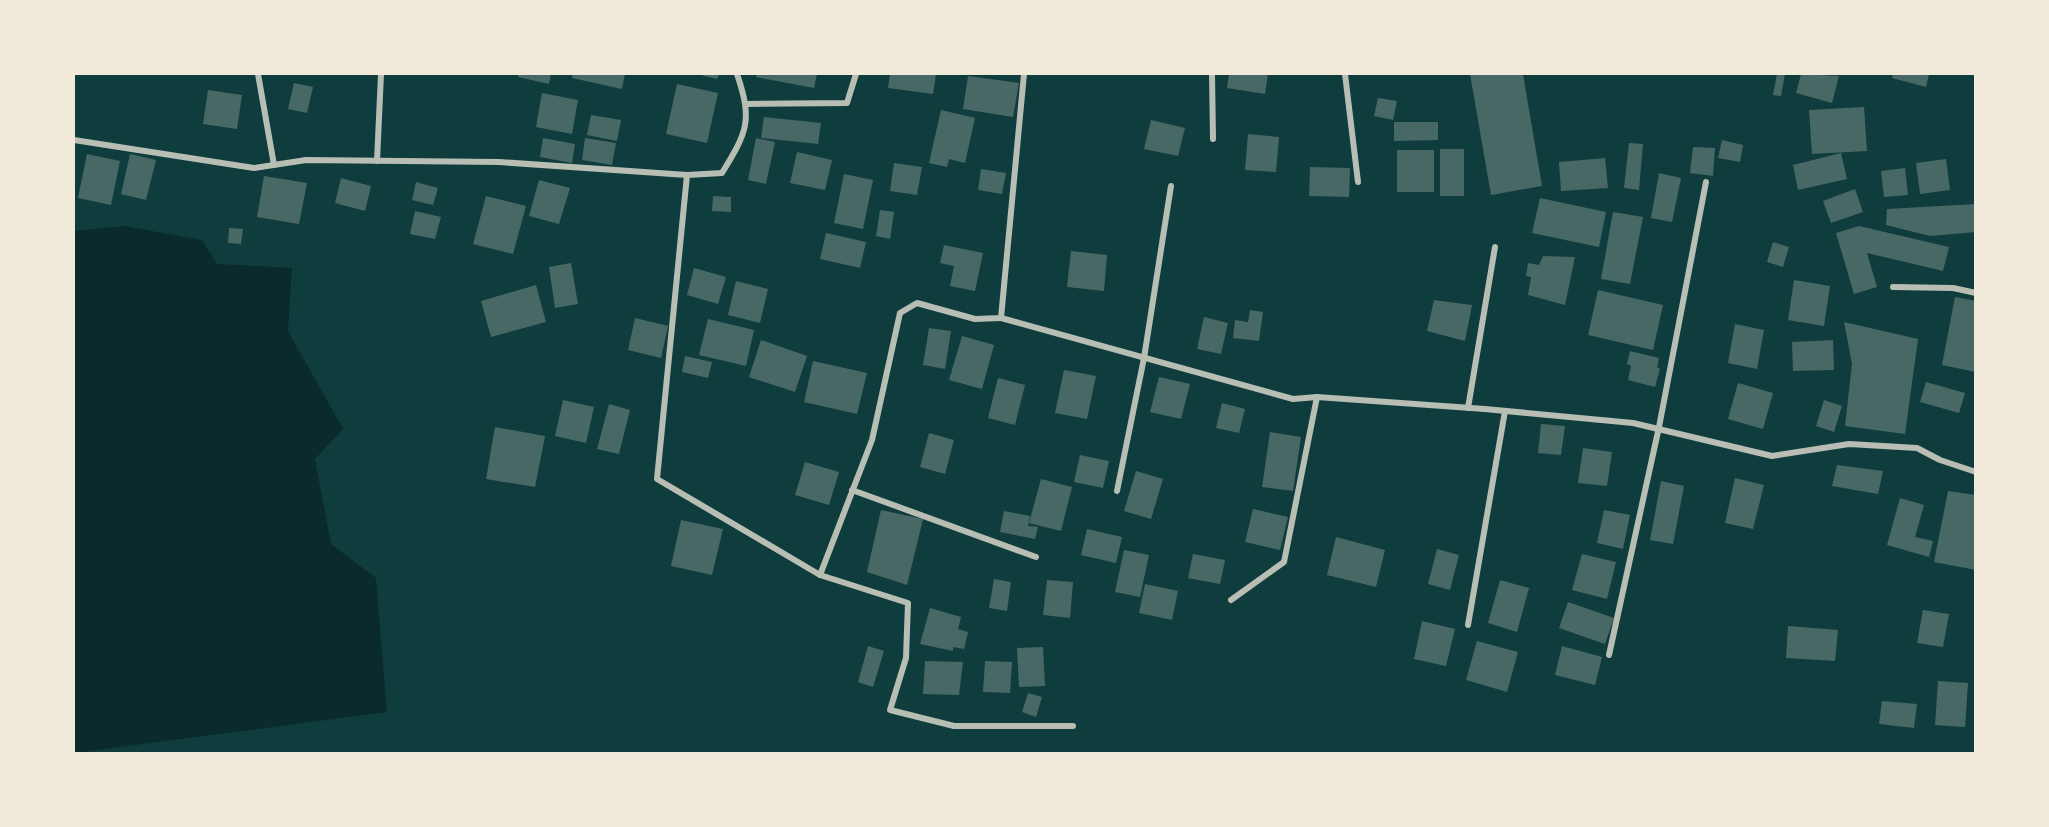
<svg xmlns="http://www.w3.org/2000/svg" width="2049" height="827" font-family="Roboto,sans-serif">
<rect width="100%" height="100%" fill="#0f3d3e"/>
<polygon fill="#0a2a2b" points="124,226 202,240 217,264 292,268 288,331 343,429 315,459 331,544 376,578 387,712 74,753 74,231"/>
<g fill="#486865">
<polygon points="518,74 551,74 549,84 518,77"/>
<polygon points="573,74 625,74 622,89 572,78"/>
<polygon points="697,74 719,74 717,79"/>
<polygon points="757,74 817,74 814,88 756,77"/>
<polygon points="890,74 936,74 933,94 888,88"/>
<polygon points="1229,74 1268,74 1265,94 1227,88"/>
<polygon points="1470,74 1523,74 1542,186 1491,195"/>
<polygon points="1777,74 1785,74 1781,96 1773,95"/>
<polygon points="1801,74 1839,76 1832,103 1796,93"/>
<polygon points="1893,74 1929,74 1926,87 1892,78"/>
<polygon points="968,76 1019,83 1013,117 963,109"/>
<polygon points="294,83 313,87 307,113 288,109"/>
<polygon points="677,84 718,93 707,143 666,134"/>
<polygon points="208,90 242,95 237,129 203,124"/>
<polygon points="542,93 578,100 572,134 536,127"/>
<polygon points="1378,98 1397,101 1393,120 1374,116"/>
<polygon points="1864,107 1867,151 1812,154 1809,110"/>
<polygon points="941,110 975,118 965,163 949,159 947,167 929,163"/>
<polygon points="591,115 621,120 617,141 587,135"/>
<polygon points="764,117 821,123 818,144 761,138"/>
<polygon points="1151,120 1185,128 1178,156 1144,149"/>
<polygon points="1394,122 1438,122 1438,140 1394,141"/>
<polygon points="1248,134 1279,137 1276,172 1245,170"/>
<polygon points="543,138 575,144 572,163 540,157"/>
<polygon points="585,138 616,143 612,165 582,160"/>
<polygon points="756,138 775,142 766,184 748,180"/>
<polygon points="1722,140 1743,145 1740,162 1718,158"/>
<polygon points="1629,143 1643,144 1639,190 1624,188"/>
<polygon points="1693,147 1715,148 1713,176 1690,173"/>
<rect x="1440" y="149" width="24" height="47"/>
<rect x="1397" y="150" width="37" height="42"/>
<polygon points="797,152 832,160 825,190 790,183"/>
<polygon points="1841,153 1847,179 1798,190 1793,165"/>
<polygon points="87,154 120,161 111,205 78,198"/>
<polygon points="130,154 156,160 146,200 121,194"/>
<polygon points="1605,158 1608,188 1561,191 1559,162"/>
<polygon points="1946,159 1950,190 1920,194 1916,163"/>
<polygon points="894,163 922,167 917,195 890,191"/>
<polygon points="1310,167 1350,168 1349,197 1309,196"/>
<polygon points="1905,168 1908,195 1884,197 1881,171"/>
<polygon points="981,169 1006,173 1002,194 978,190"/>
<polygon points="1659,173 1681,178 1672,222 1651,218"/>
<polygon points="844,174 873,180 863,229 834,223"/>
<polygon points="264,176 307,183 299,224 257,217"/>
<polygon points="341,178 371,186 365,211 335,203"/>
<polygon points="539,180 570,188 559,224 529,216"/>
<polygon points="416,182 438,188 433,205 412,200"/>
<polygon points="1855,189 1863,212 1831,223 1823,201"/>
<polygon points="486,196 526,206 513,254 473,244"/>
<polygon points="713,196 731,197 731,212 712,211"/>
<polygon points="1540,198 1606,212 1599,247 1532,233"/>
<polygon points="1976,204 1976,232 1930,236 1886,225 1887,209"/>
<polygon points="880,210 894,212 890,239 876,236"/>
<polygon points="415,211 441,217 435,239 410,234"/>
<polygon points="1613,212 1643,217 1630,284 1601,279"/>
<polygon points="1859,226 1949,247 1943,271 1867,253 1877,287 1854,294 1836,233"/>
<polygon points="229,228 243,229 241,244 228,243"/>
<polygon points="826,233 866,242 860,268 820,259"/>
<polygon points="1773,242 1789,247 1783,267 1767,262"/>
<polygon points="944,245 983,253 975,291 950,286 954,266 940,263"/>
<polygon points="1071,251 1107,255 1104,291 1067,287"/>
<polygon points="1543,256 1575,257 1565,305 1528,295 1531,277 1526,276 1528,263 1539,265"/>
<polygon points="571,263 578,304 555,308 549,267"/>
<polygon points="694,268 726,277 718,304 687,295"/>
<polygon points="1794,280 1830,286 1824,326 1788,320"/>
<polygon points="736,281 768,289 760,323 728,315"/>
<polygon points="536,285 546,322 491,337 481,301"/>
<polygon points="1598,290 1663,305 1653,350 1588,335"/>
<polygon points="1955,297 1976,301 1976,372 1942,365"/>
<polygon points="1434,300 1472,305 1465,341 1427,331"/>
<polygon points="1250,310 1263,312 1259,341 1233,338 1235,320 1248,322"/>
<polygon points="1204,317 1228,323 1221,354 1197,349"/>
<polygon points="635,318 668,326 661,358 628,350"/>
<polygon points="708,319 754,330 746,366 699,355"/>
<polygon points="1844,322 1918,339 1905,434 1845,426 1852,364"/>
<polygon points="1735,324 1764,330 1757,369 1728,363"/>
<polygon points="929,328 951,331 945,369 923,365"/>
<polygon points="962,336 994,345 982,389 949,380"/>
<polygon points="761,340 807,356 795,392 749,377"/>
<polygon points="1833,340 1834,370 1793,371 1792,342"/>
<polygon points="1630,351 1659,358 1657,367 1660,369 1655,387 1628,380 1631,366 1627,364"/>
<polygon points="685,356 712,362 708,378 682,372"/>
<polygon points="813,361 867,373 857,414 804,402"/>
<polygon points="1064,370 1096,376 1087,419 1055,413"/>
<polygon points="1159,377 1190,384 1181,419 1150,412"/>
<polygon points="998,378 1025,385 1015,425 988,418"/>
<polygon points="1926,382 1965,393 1959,413 1920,402"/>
<polygon points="1738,383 1773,393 1763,429 1728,419"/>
<polygon points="563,400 594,407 586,443 555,436"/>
<polygon points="1824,400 1842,406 1834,432 1816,426"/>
<polygon points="1222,403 1245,409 1239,433 1216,428"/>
<polygon points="609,404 630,410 619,454 597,449"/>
<polygon points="1541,424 1565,426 1561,455 1538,453"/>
<polygon points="495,427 545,436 535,487 486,479"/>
<polygon points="1270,432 1301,437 1293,491 1262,487"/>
<polygon points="929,433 954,440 945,474 920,467"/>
<polygon points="1583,448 1612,452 1607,486 1578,483"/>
<polygon points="1080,455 1109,461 1103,488 1074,482"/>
<polygon points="805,462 839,472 829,505 795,495"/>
<polygon points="1837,465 1883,471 1878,494 1832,486"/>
<polygon points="1136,471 1163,479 1151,519 1124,511"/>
<polygon points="1735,478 1764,485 1753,529 1725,523"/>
<polygon points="1041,479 1072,487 1061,531 1029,523"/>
<polygon points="1661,481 1684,486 1673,544 1650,540"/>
<polygon points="1948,491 1976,495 1976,570 1934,562"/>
<polygon points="1900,498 1924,505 1915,537 1933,541 1929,557 1887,545"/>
<polygon points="1253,509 1288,517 1280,550 1245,542"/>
<polygon points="881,510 923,519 907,585 867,572"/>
<polygon points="1604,510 1630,515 1623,549 1597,543"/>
<polygon points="1004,511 1030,516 1028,526 1038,527 1035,539 1000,532"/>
<polygon points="681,520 723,529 712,575 671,566"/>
<polygon points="1087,529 1122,537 1116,563 1081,555"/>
<polygon points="1336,537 1385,550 1376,587 1327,575"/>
<polygon points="1437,549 1459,555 1450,590 1428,584"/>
<polygon points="1124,550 1149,555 1140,597 1115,592"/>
<polygon points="1193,554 1225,560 1220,584 1188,578"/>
<polygon points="1582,554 1616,562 1607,599 1572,590"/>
<polygon points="994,579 1011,582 1007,611 989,608"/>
<polygon points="1047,580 1073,582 1070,618 1043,615"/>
<polygon points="1500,580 1529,588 1517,632 1488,623"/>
<polygon points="1145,584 1178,591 1172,620 1139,613"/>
<polygon points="1568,602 1614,618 1605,644 1559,628"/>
<polygon points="930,608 961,617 958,629 968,632 964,649 953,647 953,651 920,644"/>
<polygon points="1923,610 1949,614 1943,647 1917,643"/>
<polygon points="1422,621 1455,629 1446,666 1414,659"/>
<polygon points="1788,626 1838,630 1835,661 1786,658"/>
<polygon points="1477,641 1518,652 1507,692 1466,680"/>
<polygon points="868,646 884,651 873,687 858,682"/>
<polygon points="1562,646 1602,657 1595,685 1555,675"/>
<polygon points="1043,647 1045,686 1019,687 1017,648"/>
<polygon points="925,661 963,662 959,695 923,694"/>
<polygon points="985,661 1012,662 1010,693 983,692"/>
<polygon points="1938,681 1968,683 1965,727 1935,725"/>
<polygon points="1028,693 1042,697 1036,717 1022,712"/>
<polygon points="1882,701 1917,704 1914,728 1879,724"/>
</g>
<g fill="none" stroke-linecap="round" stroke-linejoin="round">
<g stroke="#b8beb3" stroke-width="6">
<polyline points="258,74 274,165"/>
<polyline points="1212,74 1213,139"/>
<polyline points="1345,74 1358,182"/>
<polyline points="747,104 847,103 856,74"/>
<path d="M74,140L254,168L306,160L499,162L687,175L722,173C747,132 753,121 737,74"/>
<polyline points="377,161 381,74"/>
<polyline points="687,175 657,479 820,575 908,603 906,658 890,710 954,726 1073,726"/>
<polyline points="1893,287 1953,288 1976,293"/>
<polyline points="1001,318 1293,399 1317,397 1485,409 1633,423 1772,456 1849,444 1917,448 1940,460 1976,472"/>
<polyline points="1468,408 1495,247"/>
<polyline points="852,490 1036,557"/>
<polyline points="1117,491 1144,358 1171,186"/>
<polyline points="820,575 872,440 900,313 917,303 975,319 1001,318 1024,74"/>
<polyline points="1231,600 1284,562 1317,397"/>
<polyline points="1468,625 1505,411"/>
<polyline points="1609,655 1659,427 1706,182"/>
</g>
</g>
<rect width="2049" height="827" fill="none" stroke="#f1e9da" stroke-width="150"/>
</svg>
